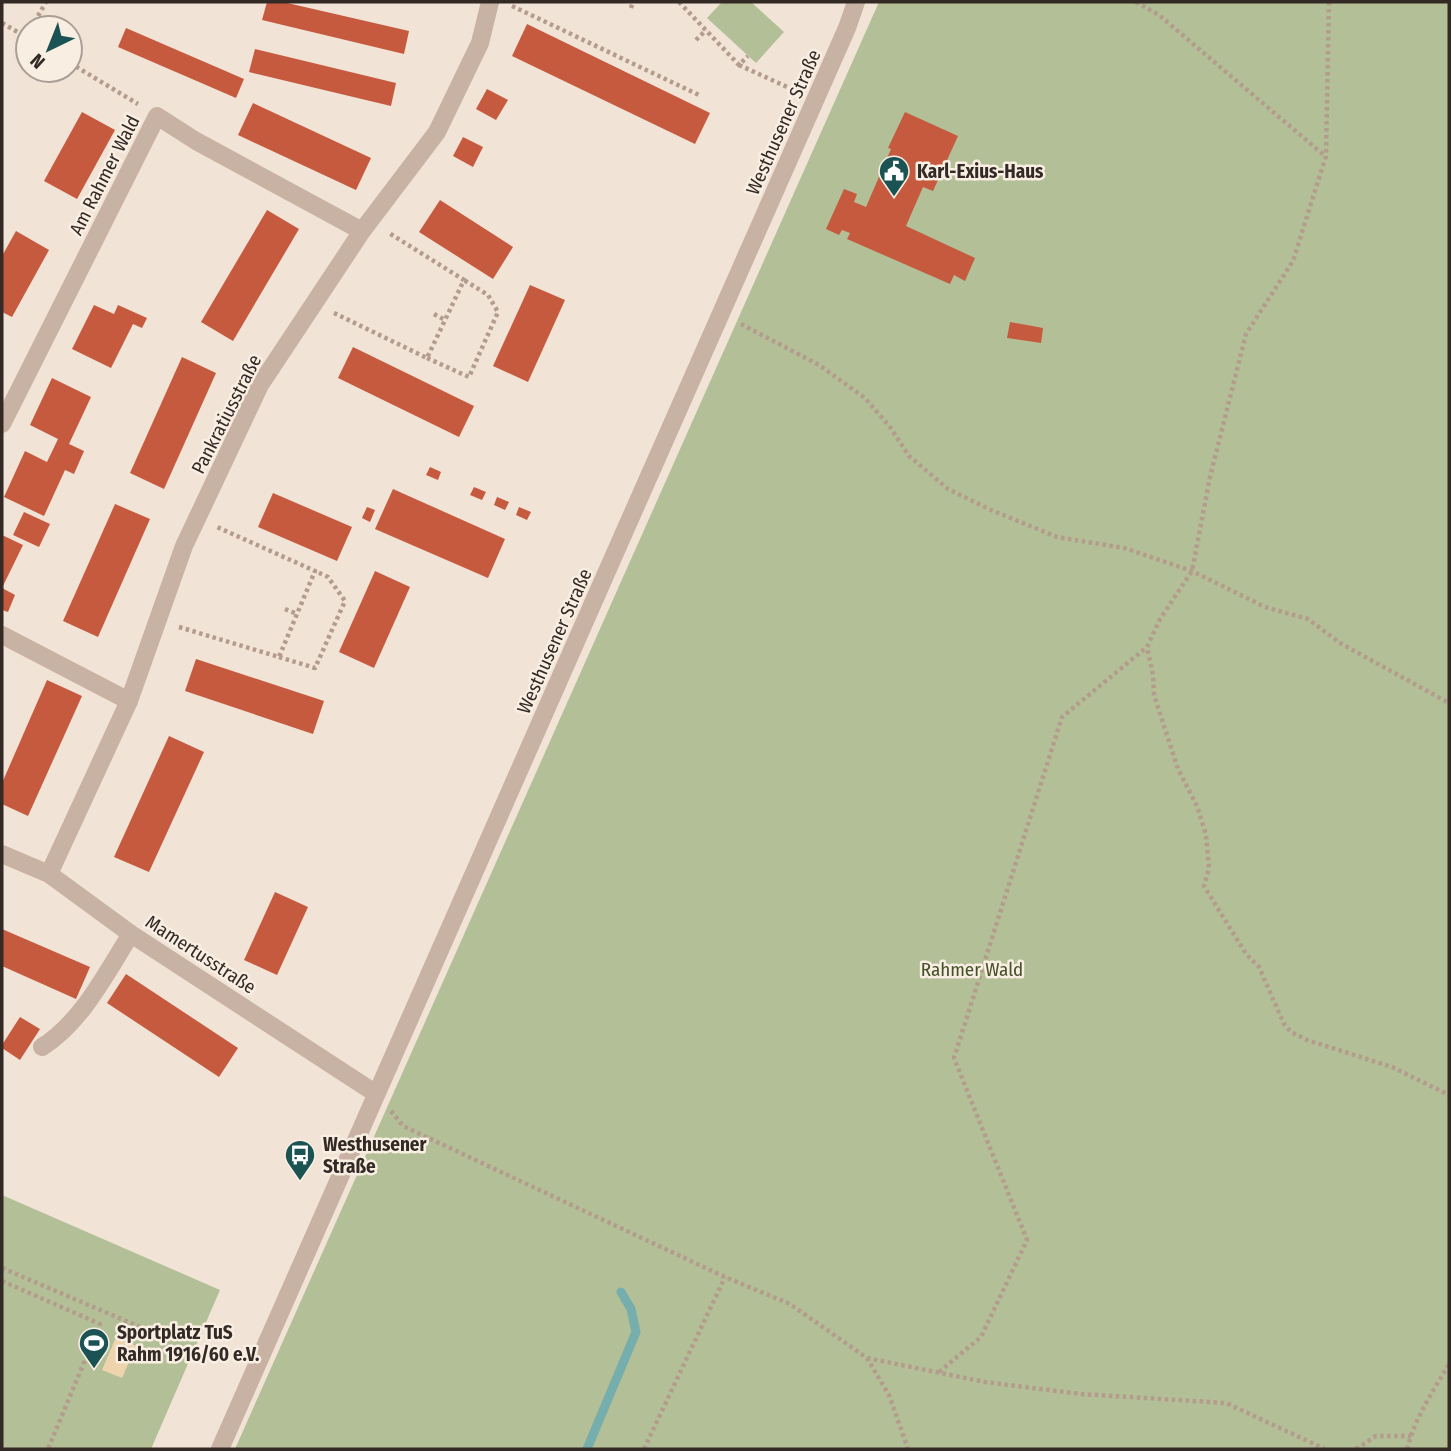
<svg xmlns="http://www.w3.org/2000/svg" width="1451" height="1451" font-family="'Fira Sans Condensed',sans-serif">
<rect width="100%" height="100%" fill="#f1e3d6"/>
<g fill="#b3bf97">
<polygon points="722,2 751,2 784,32 756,63 707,18"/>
<polygon points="879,2 1449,2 1449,1449 235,1449"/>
<polygon points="2,1195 220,1290 151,1449 2,1449"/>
</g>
<polygon fill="#edd4ac" points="116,1337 136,1346 122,1378 102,1370"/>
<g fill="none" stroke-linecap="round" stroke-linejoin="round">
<polyline stroke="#76adad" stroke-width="9" points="587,1449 636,1332 631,1309 621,1292"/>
</g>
<g fill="#c65a3f">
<polygon points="267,2 283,2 409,31 404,54 262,20"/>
<polygon points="527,24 710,113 695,144 512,56"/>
<polygon points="126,28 244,79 236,98 118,47"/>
<polygon points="255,49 396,83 391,106 249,72"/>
<polygon points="487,89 508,100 496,120 476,109"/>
<polygon points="253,103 371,158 356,190 238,135"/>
<polygon points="82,112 115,130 77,199 44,181"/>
<polygon points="905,112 958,136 933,191 923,187 906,226 975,258 965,281 954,275 950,284 847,239 850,233 842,230 839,235 826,229 844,189 857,194 854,202 866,207 891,149 888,148"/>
<polygon points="463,137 483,147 473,167 453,156"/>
<polygon points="440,200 513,247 493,279 419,232"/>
<polygon points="267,210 299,229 233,341 201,322"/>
<polygon points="16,231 49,250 12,317 2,312 2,256"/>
<polygon points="530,285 565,300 528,382 493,366"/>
<polygon points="94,305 114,314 118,305 147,318 142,328 133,324 111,368 72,349"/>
<polygon points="1010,322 1043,328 1041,343 1007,338"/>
<polygon points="353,347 474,406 459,437 338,378"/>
<polygon points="182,357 216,373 164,489 130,473"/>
<polygon points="52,378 91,397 69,444 84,451 74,474 65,470 44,516 4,497 25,451 47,462 58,439 30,425"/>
<polygon points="430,467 441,472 438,480 426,475"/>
<polygon points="474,487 486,492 482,500 470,495"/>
<polygon points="393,489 505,539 488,578 375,529"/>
<polygon points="273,493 352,527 337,561 258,527"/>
<polygon points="497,497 509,502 505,510 494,505"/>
<polygon points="115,504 150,519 98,637 63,621"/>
<polygon points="367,507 375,510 370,522 362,518"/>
<polygon points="519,507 531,512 527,520 516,515"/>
<polygon points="24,512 50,524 39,547 13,535"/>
<polygon points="2,535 23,545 2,588 15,595 8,612 2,610"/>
<polygon points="375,571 410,587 374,668 339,652"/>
<polygon points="196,659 324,701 313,734 185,691"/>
<polygon points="47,680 82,696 28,816 2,804 2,783"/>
<polygon points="169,736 204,752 149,872 114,857"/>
<polygon points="275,892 308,907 277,975 244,960"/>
<polygon points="2,929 90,967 76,999 2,966"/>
<polygon points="126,974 238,1048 219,1077 107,1003"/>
<polygon points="20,1017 40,1029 20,1060 2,1048 2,1045"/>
</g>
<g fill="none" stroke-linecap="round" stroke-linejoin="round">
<g stroke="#b49c8d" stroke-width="4.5" stroke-dasharray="3.5 3.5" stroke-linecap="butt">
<polyline points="679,2 739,65 748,56"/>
<polyline points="1136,2 1159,15 1325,156"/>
<polyline points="1329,2 1326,156 1293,261 1246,334 1210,477 1192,571 1160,619 1147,647 1153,675 1154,695 1178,769 1197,806 1206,835 1209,868 1204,886 1246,954 1259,967 1284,1024 1291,1032 1307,1040 1392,1067 1449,1095"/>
<polyline points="512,6 701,96"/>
<polyline points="631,8 633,2"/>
<polyline points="2,23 28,38"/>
<polyline points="31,28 46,2"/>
<polyline points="696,40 706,30"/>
<polyline points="70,63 138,104"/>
<polyline points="739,65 796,91"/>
<polyline points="334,313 427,358 464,280 389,233"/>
<polyline points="434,314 445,320"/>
<polyline points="741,324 819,365 865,398 890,427 909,456 948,489 991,510 1057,537 1124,548 1192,571 1265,607 1308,619 1340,643 1449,703"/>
<polyline points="427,358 469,377 498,312 488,295 464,280"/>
<polyline points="285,609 297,614"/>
<polyline points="179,627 279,657 315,571 217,527"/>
<polyline points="279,657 315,668 345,601 328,577 315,571"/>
<polyline points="391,1111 403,1126 725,1277 790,1304 867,1358 889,1395 908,1449"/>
<polyline points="2,1268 154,1333"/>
<polyline points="2,1281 100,1324 48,1449"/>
<polyline points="867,1358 985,1382 1081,1394 1226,1403 1325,1449"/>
<polyline points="939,1372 981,1337 1027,1240 954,1058 1062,717 1147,647"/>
<polyline points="644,1449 725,1277"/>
<polyline points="1356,1449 1376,1436 1411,1436"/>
<path d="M1407,1449C1415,1418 1433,1391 1449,1364"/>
</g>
<g stroke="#c8b2a3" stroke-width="18">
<polyline points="2,424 157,116 196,141 362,231"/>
<polyline points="2,635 129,701"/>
<polyline points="2,854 49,874 131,934 375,1093"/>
<polyline points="49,874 129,701 184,546 260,385 362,231 437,132 480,43 490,2"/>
<path d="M42,1047C82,1022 106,973 131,934"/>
<path d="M220,1449C426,975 639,502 847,28L856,2"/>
</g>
</g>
<defs>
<g id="civic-pin" transform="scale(1.575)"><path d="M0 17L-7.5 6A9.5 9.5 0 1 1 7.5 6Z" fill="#1b5354" stroke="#f9eee2"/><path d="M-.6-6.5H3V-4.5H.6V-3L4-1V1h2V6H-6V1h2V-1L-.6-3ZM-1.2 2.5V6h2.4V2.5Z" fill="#fff"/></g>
<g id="bus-pin" transform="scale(1.575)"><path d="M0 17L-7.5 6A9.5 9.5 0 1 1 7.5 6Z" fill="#1b5354" stroke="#f9eee2"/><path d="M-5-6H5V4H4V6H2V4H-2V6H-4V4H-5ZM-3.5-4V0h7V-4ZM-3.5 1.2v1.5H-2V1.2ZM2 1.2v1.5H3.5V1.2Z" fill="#fff"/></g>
<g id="stadium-pin" transform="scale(1.575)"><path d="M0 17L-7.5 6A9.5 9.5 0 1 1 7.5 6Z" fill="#1b5354" stroke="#f9eee2"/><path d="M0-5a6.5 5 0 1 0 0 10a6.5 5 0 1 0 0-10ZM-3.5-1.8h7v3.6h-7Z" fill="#fff"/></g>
</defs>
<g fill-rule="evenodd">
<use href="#civic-pin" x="894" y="171"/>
<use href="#bus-pin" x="300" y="1155"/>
<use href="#stadium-pin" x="94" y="1343"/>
</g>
<g text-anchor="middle" stroke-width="5" stroke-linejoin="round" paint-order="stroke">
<g font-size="19" fill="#332925" stroke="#f9eee2">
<text transform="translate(783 122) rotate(-66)" y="7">Westhusener Straße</text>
<text transform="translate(104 175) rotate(-63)" y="7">Am Rahmer Wald</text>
<text transform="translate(226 414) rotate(-63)" y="7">Pankratiusstraße</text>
<text transform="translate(554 641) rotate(-66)" y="7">Westhusener Straße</text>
<text transform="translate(201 954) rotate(33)" y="7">Mamertusstraße</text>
</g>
<g font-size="19" font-weight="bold" fill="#332925" stroke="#f9eee2" text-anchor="start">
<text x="917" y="178">Karl-Exius-Haus</text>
<text x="323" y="1151">Westhusener<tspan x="323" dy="22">Straße</tspan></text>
<text x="117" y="1339">Sportplatz TuS<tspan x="117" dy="22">Rahm 1916/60 e.V.</tspan></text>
</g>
<g font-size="19" fill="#445129" stroke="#f9eee2">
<text x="972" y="976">Rahmer Wald</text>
</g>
</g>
<rect width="1451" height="1451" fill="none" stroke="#332925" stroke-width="7"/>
<g transform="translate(49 49) rotate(223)"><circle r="33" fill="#f9eee2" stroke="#aa9f96" stroke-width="2"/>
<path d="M0-5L12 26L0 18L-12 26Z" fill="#1b5354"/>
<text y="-10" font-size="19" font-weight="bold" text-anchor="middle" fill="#332925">N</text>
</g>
</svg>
